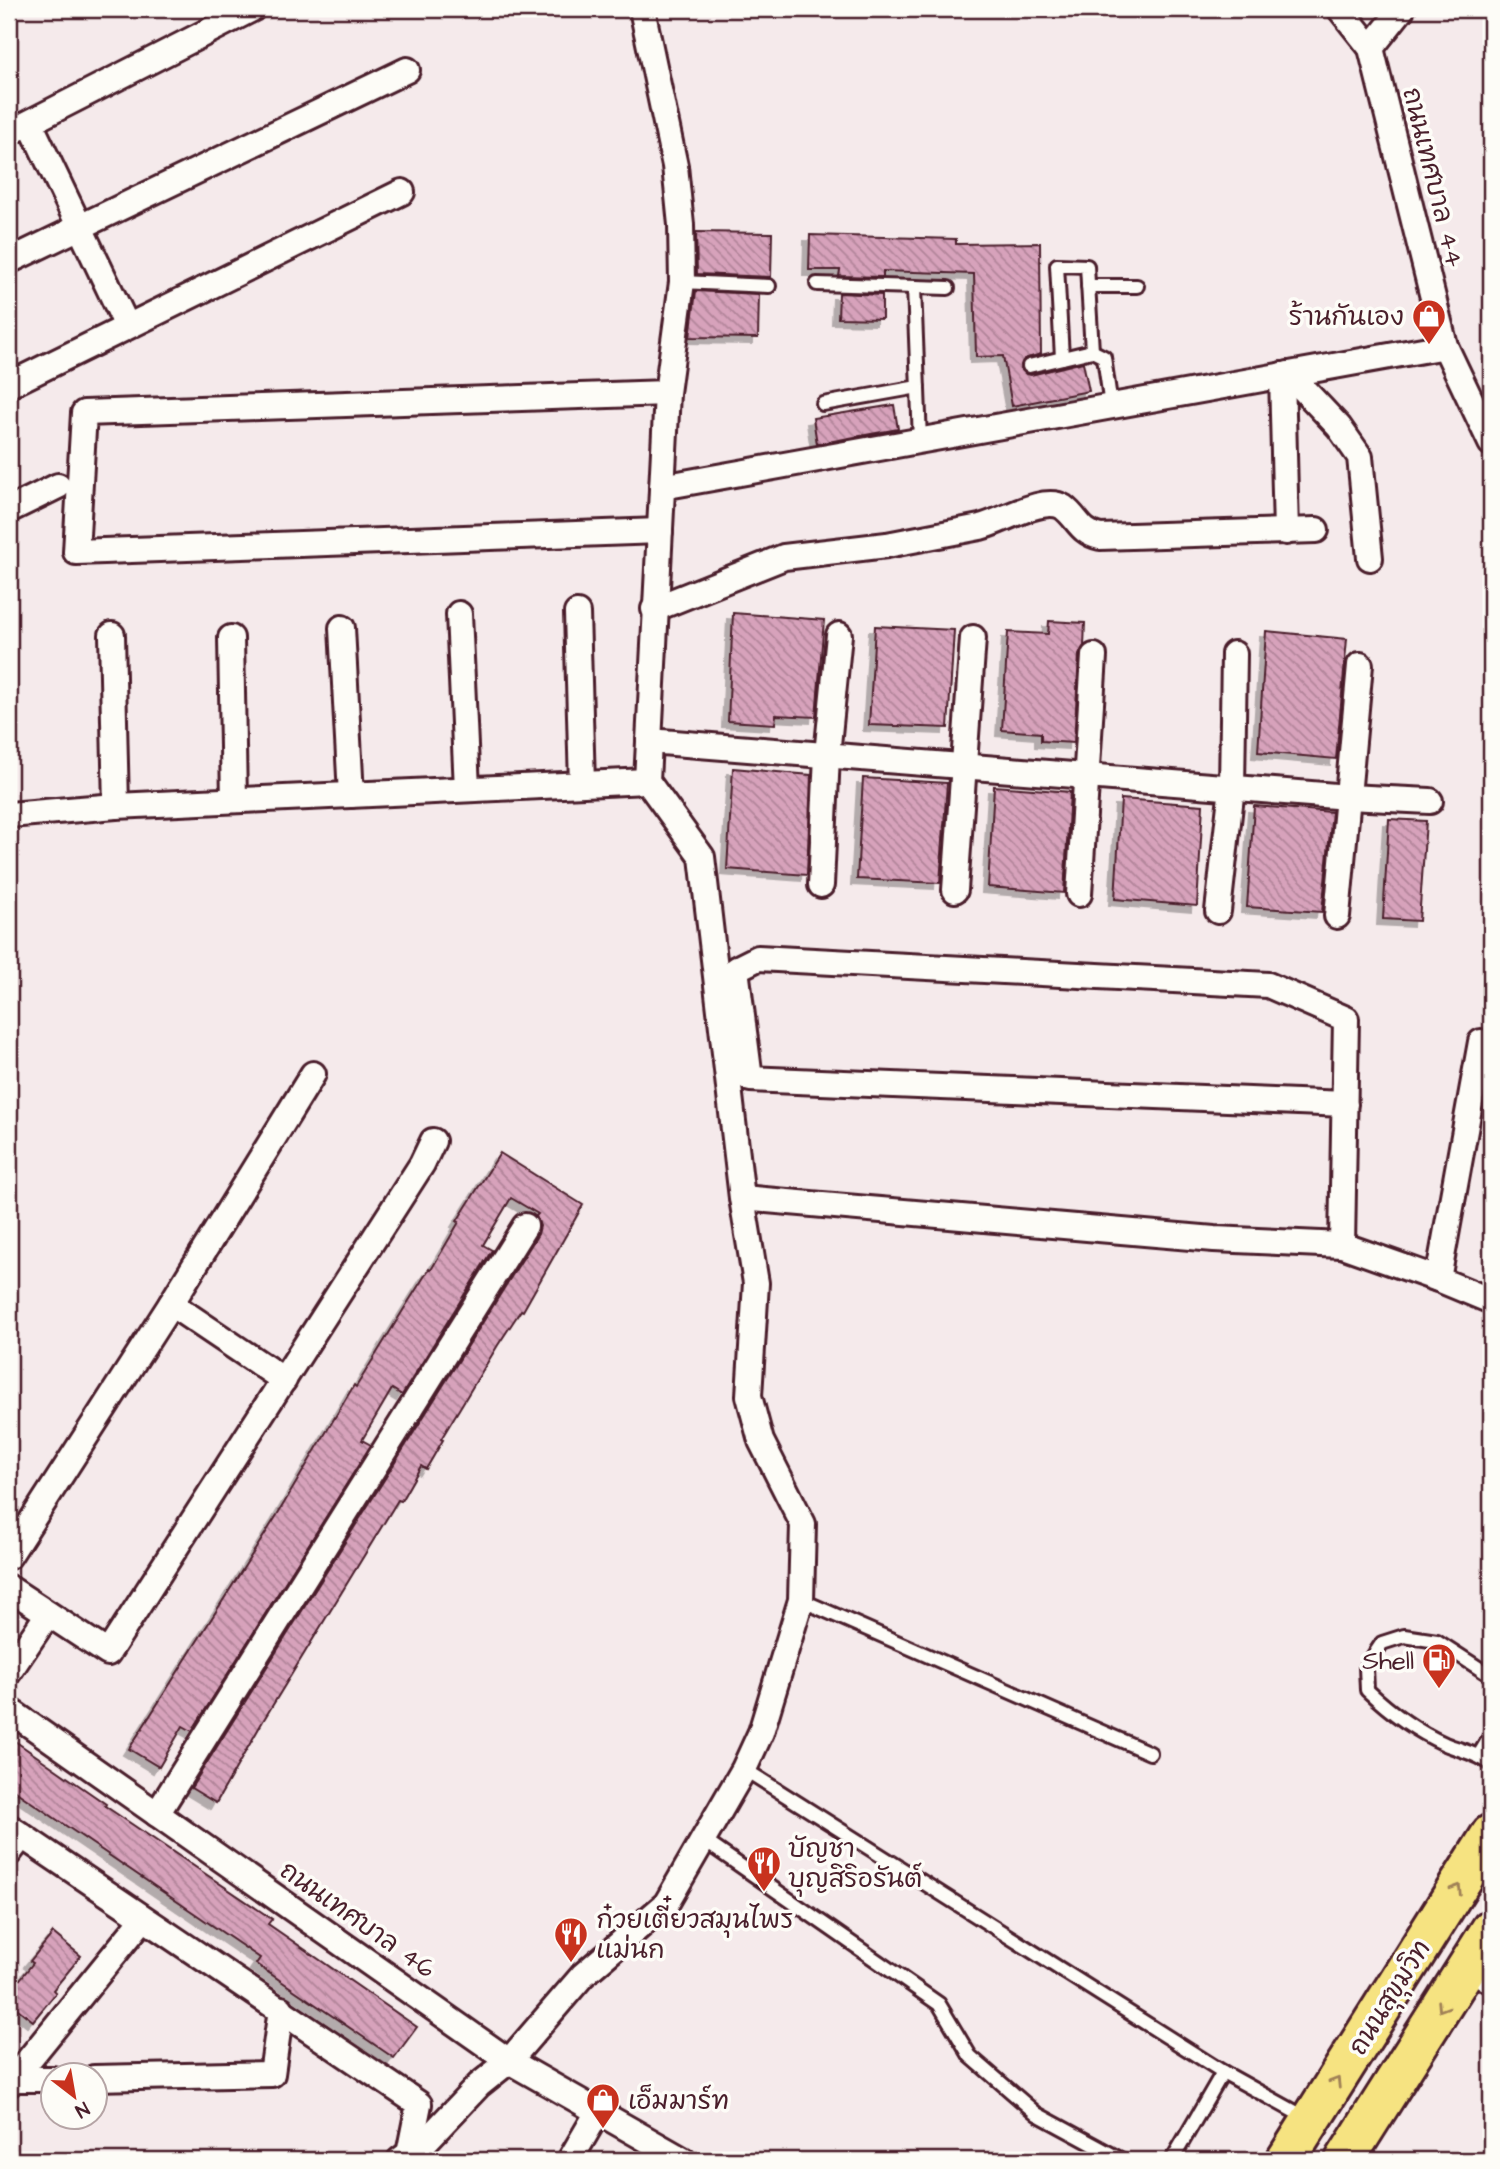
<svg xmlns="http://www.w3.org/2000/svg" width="1500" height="2169" font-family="'Architects Daughter','Playpen Sans Thai',sans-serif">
<defs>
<pattern id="building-back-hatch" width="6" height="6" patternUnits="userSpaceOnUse" patternTransform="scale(1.75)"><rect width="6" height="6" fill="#d7a2bb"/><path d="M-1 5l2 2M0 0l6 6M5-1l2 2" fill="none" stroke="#b08398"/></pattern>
<filter id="shadow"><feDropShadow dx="-6" dy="6" stdDeviation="0" flood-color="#0004"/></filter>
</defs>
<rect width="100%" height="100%" fill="#f5eaeb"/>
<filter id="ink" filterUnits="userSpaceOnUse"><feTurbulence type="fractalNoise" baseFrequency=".0143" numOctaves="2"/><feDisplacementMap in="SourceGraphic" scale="14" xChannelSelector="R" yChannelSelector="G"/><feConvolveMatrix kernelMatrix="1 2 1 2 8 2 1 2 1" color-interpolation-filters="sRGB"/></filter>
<g filter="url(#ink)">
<g fill="url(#building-back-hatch)" stroke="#4a1f2b" stroke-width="2" filter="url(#shadow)">
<polygon points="696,232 772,233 771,277 697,274"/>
<polygon points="810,235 956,239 956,244 1040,243 1041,354 1024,359 1021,369 1026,374 1031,375 1083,362 1089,391 1012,406 1003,356 976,357 974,274 883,271 883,277 839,276 840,270 809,270"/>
<polygon points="696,291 759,294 758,338 690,337"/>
<polygon points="839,293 882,295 882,319 838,318"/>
<polygon points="894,405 898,429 817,444 813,418"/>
<polygon points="733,613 824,620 816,717 776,715 775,724 728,721"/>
<polygon points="1049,621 1085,623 1084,646 1079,655 1074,743 1041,741 1041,733 1002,730 1008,632 1048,634"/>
<polygon points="875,626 954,630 948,728 869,725"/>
<polygon points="1266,631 1347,639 1336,759 1258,752"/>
<polygon points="733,768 811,775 807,875 727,869"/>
<polygon points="863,778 947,783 940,883 857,879"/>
<polygon points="994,786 1070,792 1064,893 988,887"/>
<polygon points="1121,799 1203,805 1197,906 1115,899"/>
<polygon points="1254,806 1332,812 1322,912 1247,907"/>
<polygon points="1389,819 1426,821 1419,921 1383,919"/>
<polygon points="500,1153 583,1205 523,1311 521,1310 498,1345 441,1439 443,1440 426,1469 421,1466 401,1501 398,1500 263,1721 216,1803 191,1788 538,1234 540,1226 536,1216 538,1214 511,1198 483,1245 492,1250 402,1395 392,1389 362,1440 371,1445 192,1731 183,1726 159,1767 129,1749 277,1515 354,1385 356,1387 405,1307 429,1269 431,1270 459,1222 457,1221"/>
<polygon points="9,1737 106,1804 105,1806 272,1919 268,1924 417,2027 394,2058 256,1964 260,1958 9,1787"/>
<polygon points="53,1933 81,1956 53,1990 56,1993 33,2021 9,2002 9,1993 33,1963 30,1961"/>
</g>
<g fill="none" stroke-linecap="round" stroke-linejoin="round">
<g stroke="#4a1f2b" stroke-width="18">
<g id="lane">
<polyline points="682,282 769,286"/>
<polyline points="817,284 948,288"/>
<polyline points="1088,286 1137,286"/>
<polyline points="914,287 920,441"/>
<polyline points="1062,358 1057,265 1087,266 1092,351"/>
<polyline points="1029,366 1092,351 1104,357 1111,406"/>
<polyline points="823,404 918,387"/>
<polyline points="801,1600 1150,1753"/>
<path d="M1491,1676L1437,1641L1404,1636L1382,1643L1366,1667L1367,1690C1390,1712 1416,1731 1445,1744C1462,1751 1477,1753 1491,1764"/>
<polyline points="1479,1755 1491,1735"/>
<polyline points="744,1769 1223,2072 1308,2119"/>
<polyline points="702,1839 939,2004 970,2056 1037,2114 1122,2160"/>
<polyline points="1172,2160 1223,2072"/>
</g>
</g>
<g stroke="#4a1f2b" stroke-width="30">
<g id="street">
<polyline points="1340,9 1371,48 1445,346 1491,443"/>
<polyline points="1371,48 1402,9"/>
<polyline points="30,123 127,326"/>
<polyline points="9,133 252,9"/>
<polyline points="9,261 407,70"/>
<polyline points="1289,374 1339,427 1360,457 1370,558"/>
<polyline points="1282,375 1286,532"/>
<polyline points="9,385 402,192"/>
<polyline points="662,487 1445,346"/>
<polyline points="9,510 58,486"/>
<polyline points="660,531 76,552 84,413 667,393"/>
<path d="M654,609L784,557L887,545L980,527C1002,522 1043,495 1063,507C1078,518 1079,532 1100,537L1316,530"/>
<polyline points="577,613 582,784"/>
<polyline points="459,614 467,789"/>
<polyline points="342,628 351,795"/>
<polyline points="112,635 116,806"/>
<polyline points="231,638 234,800"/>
<polyline points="649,741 1348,797 1430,801"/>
<polyline points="9,815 116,806 647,781"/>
<polyline points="821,885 827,755 839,635"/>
<polyline points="955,890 973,638"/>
<polyline points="1079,894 1094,656"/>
<polyline points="1218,911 1232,787 1234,654"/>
<polyline points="1337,916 1360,665"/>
<polyline points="742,1198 1214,1239 1342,1245 1438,1279 1491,1301"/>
<polyline points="1342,1245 1346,1019 1268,985 758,958 736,969 750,1079 1345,1104"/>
<polyline points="1438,1279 1481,1042"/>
<polyline points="171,1304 284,1380"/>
<polyline points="9,1556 171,1304 313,1074"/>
<polyline points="9,1588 108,1653 422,1164 433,1141"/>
<polyline points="9,1672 48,1614"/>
<polyline points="9,1710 509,2061 683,2160"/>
<polyline points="157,1814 525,1226"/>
<polyline points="9,1827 419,2104 409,2154 412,2160"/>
<polyline points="9,1853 22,1836"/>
<polyline points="1468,1966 1491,1981"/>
<polyline points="94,2078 272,2074 281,2009"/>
<polyline points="13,2079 52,2079"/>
<polyline points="9,2084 143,1919"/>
<polyline points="400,2160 425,2142 479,2085 509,2061 583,1975 666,1904 744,1769 761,1732 801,1600 803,1524 761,1441 749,1396 756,1283 742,1198 702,857 647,781 667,393 682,282 681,225 675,166 642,9"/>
<polyline points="570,2160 598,2112"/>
</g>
</g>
<g stroke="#4a1f2b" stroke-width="44">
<g id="highway">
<polyline points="1286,2160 1491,1834"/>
<polyline points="1345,2160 1491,1929"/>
</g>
</g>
<use href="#lane" stroke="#fdfcf7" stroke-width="12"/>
<use href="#street" stroke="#fdfcf7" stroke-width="24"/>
<use href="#highway" stroke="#f6e381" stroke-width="38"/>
</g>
<defs><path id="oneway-chevron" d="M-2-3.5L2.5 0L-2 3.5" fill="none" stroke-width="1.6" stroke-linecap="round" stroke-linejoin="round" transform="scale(1.75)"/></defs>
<g stroke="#a08156">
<use href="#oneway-chevron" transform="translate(1457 1889) rotate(-58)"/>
<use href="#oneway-chevron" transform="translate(1442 2007) rotate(122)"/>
<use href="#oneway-chevron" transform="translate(1336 2082) rotate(-58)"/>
</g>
</g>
<defs>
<g id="shop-pin" transform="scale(1.75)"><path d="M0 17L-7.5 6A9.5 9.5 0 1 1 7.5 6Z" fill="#c8321e" stroke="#fdfcf7"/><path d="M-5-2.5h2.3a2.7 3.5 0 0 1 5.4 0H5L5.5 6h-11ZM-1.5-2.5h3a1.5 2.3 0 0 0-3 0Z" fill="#fff"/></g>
<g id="fuel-pin" transform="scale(1.75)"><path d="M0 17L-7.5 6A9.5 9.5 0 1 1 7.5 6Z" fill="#c8321e" stroke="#fdfcf7"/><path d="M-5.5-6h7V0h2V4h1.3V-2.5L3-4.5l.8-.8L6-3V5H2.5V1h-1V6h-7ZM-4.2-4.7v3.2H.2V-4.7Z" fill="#fff"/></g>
<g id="restaurant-pin" transform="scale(1.75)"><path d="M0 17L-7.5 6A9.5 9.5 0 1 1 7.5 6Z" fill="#c8321e" stroke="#fdfcf7"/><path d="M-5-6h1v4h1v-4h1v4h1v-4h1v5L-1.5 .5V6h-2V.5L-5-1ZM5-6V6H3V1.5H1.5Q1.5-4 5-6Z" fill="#fff"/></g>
</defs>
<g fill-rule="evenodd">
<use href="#shop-pin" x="1429" y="316"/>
<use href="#fuel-pin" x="1439" y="1660"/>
<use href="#restaurant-pin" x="764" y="1863"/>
<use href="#restaurant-pin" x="571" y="1934"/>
<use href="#shop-pin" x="603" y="2100"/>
</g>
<g text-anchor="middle" stroke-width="7" stroke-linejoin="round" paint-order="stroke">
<g font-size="26" fill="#4a1f2b" stroke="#fdfcf7">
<text transform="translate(1434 177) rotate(76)" y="9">ถนนเทศบาล 44</text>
<text transform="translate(358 1919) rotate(35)" y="9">ถนนเทศบาล 46</text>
<text transform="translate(1389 1997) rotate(-58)" y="9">ถนนสุขุมวิท</text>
</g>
<g font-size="26" fill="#4a1f2b" stroke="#fdfcf7" text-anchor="start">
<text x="1404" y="325" text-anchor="end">ร้านกันเอง</text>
<text x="1414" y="1669" text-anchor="end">Shell</text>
<text x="788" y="1857">บัญชา<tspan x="788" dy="30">บุญสิริอรันต์</tspan></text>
<text x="596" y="1928">ก๋วยเตี๋ยวสมุนไพร<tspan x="596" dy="30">แม่นก</tspan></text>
<text x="628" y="2109">เอ็มมาร์ท</text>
</g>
</g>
<rect width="1500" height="2169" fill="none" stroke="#fdfcf7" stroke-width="35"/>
<rect x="18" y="18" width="1465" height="2134" fill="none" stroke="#4a1f2b" stroke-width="2.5" filter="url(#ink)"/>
<g transform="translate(74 2096) rotate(149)"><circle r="33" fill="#fdfcf7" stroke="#b5a4a5" stroke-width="2"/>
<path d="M0-5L12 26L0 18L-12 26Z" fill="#c8321e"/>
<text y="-10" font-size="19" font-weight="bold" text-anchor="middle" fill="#4a1f2b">N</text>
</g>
</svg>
